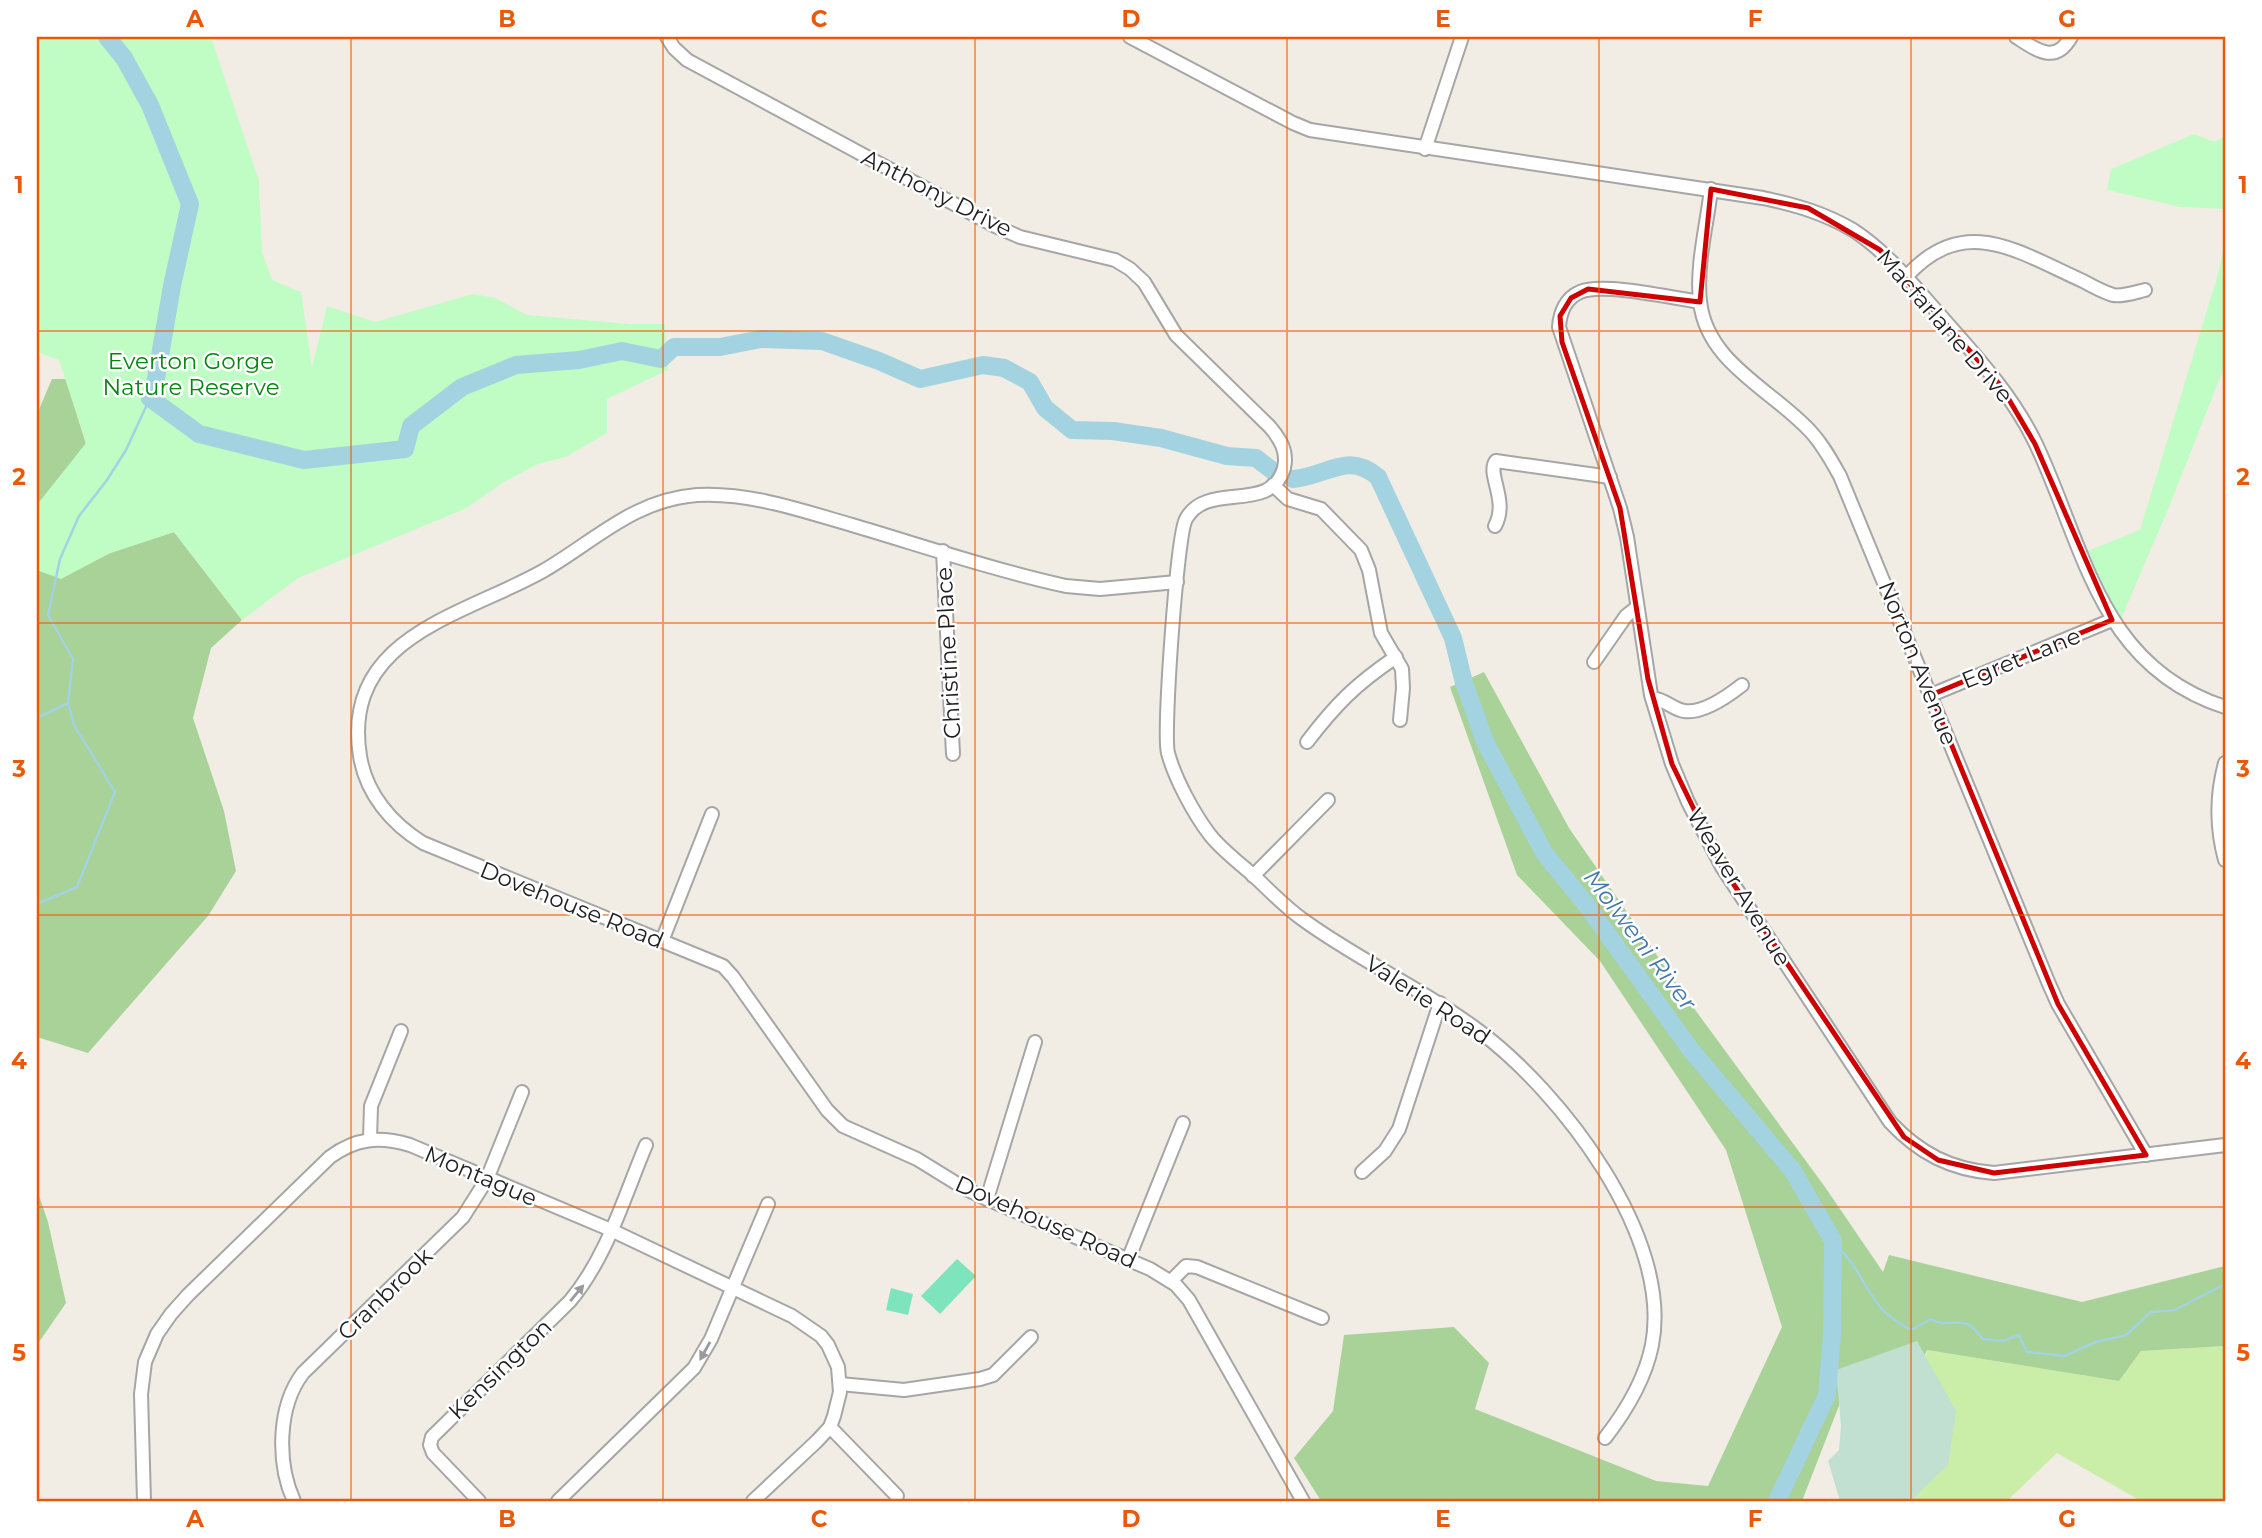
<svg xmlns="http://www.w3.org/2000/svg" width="2262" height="1538" font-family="Montserrat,sans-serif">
<rect width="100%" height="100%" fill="#f1ede5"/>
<polygon fill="#caeea8" points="2225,1346 2225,1501 2141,1501 2057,1453 2007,1501 1891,1501 1927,1350 2119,1381 2141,1351"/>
<g fill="#a8d297">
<polygon points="52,379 66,379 86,444 37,505 37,414"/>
<polygon points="174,532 242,620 211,648 193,718 224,811 236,871 208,916 88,1053 37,1037 37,570 61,578 110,553"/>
<polygon points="1484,672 1569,828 1685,996 1825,1187 1883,1272 1889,1255 2082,1302 2225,1266 2225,1346 2141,1351 2119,1381 1927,1350 1888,1434 1854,1367 1802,1501 1321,1501 1294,1458 1333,1411 1344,1335 1454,1327 1489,1363 1475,1409 1656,1481 1708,1486 1782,1327 1726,1150 1600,961 1517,875 1450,687"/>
<polygon points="37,1190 48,1222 66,1303 37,1345"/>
</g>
<polygon fill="#c1e0d2" points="1917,1341 1956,1411 1948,1465 1910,1501 1840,1501 1828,1461 1839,1450 1841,1426 1836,1370"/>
<g fill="#bffdc5">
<polygon points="37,37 211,37 259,181 262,252 272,280 301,292 312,367 327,306 375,322 473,294 495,298 527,315 630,324 665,324 668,370 607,399 607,433 566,457 538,464 502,483 467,508 298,578 242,620 174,532 110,553 61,579 37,570 37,505 86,443 59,360 37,352"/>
<polygon points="2194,134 2215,142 2225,136 2225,209 2180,207 2107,190 2111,169"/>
<polygon points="2225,241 2225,365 2169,507 2117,628 2080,554 2140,530 2218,274"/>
</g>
<g fill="#7ee4be">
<polygon points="957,1259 976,1276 940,1314 921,1296"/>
<polygon points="891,1288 913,1294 908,1315 886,1310"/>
</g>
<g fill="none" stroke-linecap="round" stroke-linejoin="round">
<g stroke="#a3d2e1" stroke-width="2.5">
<polyline points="37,718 68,703"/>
<polyline points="37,904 77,887 115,792 74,725 68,703 73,659 48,615 60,559 79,516 107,480 126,450 150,398"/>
<path d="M1833,1241C1840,1250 1849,1258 1855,1268C1875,1299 1876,1311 1911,1330L1931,1319C1943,1328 1959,1318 1971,1326C1975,1329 1979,1335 1983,1339L2003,1341L2019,1335L2027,1352L2064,1356L2096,1342L2126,1335L2151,1312L2175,1310L2225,1284"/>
</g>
<g stroke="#a3d2e1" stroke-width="18">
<polyline points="107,37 124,58 150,105 190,204 172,286 156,379 150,398 199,434 304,460 405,449 411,426 462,387 516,365 579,360 622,351 661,359 674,347 720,347 761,339 822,341 879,361 920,379 983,365 1004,368 1030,382 1045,408 1072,430 1113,431 1161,438 1227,456 1256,458 1273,471"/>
<path d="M1293,479C1328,476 1347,451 1378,477L1453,638L1464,683L1486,744L1545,854L1585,903L1691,1050L1793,1171L1833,1241L1832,1334L1827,1395L1777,1501"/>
</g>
<g stroke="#a6a6a6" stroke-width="16">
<g id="minor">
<path d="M667,37L674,48L687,60L995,226L1020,237L1115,260L1130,269L1144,282L1176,335L1270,427C1280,439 1288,451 1284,468C1271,515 1207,480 1186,519C1177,534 1163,733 1168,753C1175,779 1194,814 1210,835C1222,850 1238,862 1253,875C1269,890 1284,906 1302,919C1358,960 1423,989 1479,1031C1561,1092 1673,1237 1652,1345C1645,1380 1626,1411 1605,1438"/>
<path d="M1130,37L1293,123L1310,130L1763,198C1796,205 1824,213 1853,230C1887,252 1913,285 1940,315C1975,355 2011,393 2035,442C2085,547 2098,666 2225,707"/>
<path d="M2016,37C2037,50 2055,65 2071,37"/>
<polyline points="1425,149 1462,37"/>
<path d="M1711,189C1707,225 1696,265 1700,301C1706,363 1773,390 1811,432C1823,445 1831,460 1840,476L2049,984L2058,1004L2146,1155"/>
<path d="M1906,277C1964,212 2018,252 2083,281C2092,286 2103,292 2113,295C2122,297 2136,292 2145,290"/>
<path d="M1700,302C1674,298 1602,282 1580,292C1566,298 1560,312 1559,327L1620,508L1627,537L1651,695L1672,764L1688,802L1722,867L1890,1122C1919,1153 1951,1170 1994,1173L2225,1145"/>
<polyline points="1273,485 1288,499 1321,509 1361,550 1369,570 1381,633 1402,669 1403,688 1400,720"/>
<path d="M1495,526C1509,500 1486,474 1496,461L1610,477"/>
<polyline points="943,551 953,754"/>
<path d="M1177,582L1100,589L1066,586C994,570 923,546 852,525C803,511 750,492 697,495C633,500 595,541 543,571C463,616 341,637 360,756C366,794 392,824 423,843L723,966L733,977L827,1110L843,1126L917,1159L964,1188L987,1199L1150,1269L1176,1285L1189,1300L1303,1501"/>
<polyline points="1594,662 1626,616 1636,608"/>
<polyline points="1931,695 2112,620"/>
<path d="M1652,698C1666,700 1673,709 1684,711C1703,714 1728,696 1742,685"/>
<path d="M1307,742C1336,704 1356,684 1396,657"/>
<path d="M2225,763C2216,796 2216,827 2225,860"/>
<polyline points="1253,876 1328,800"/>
<polyline points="662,941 712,814"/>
<polyline points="370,1139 371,1106 401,1031"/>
<polyline points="1362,1172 1385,1151 1399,1129 1440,1003"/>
<polyline points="987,1199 1035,1042"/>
<polyline points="1128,1260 1183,1123"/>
<polyline points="1171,1281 1186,1266 1197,1267 1322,1318"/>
<polyline points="840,1384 904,1390 980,1379 993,1375 1031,1337"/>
<polyline points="830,1427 897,1496"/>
<path d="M144,1501L141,1394L145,1362L157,1334L171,1314L188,1295L330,1157C356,1138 379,1136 410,1145L611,1230L792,1316L821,1336L828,1345L838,1367L840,1392L834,1416L830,1427L817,1441L753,1501"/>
<path d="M294,1501C277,1464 277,1407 303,1373L463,1217L487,1179L522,1092"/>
<path d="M479,1501L433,1453L430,1445L432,1437L570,1301C607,1257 624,1197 646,1145"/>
<polyline points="558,1501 694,1368 711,1339 768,1204"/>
</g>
</g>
<use href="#minor" stroke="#fff" stroke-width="12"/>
</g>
<defs><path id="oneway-solid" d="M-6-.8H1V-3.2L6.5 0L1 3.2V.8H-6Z" transform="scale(1.75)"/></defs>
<g fill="#9a9a9a">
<use href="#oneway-solid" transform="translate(577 1293) rotate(-50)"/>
<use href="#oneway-solid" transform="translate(705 1351) rotate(119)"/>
</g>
<path fill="none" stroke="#ce0200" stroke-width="5" stroke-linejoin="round" d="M1711,189L1808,208L1880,250L2001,386L2035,444L2112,620L1931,695L2058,1004L2146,1155L1994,1173L1938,1160L1904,1137L1722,867L1672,764L1648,679L1620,508L1562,342L1560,316L1571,298L1588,289L1700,302Z"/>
<path fill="none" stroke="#e8590c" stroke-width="2" stroke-opacity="0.55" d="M351,37V1501M663,37V1501M975,37V1501M1287,37V1501M1599,37V1501M1911,37V1501M37,331H2225M37,623H2225M37,915H2225M37,1207H2225"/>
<g text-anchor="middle" stroke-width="5" stroke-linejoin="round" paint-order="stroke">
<g font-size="23" fill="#1f1f1f" stroke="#fff">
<text transform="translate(937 193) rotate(27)" y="8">Anthony Drive</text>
<text transform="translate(1945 326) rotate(49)" y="8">Macfarlane Drive</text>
<text transform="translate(948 653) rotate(-93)" y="8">Christine Place</text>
<text transform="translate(2021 658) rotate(-22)" y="8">Egret Lane</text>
<text transform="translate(1918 663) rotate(68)" y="8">Norton Avenue</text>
<text transform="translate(1739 887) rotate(59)" y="8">Weaver Avenue</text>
<text transform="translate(572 905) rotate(22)" y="8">Dovehouse Road</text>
<text transform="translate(1428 1000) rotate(33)" y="8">Valerie Road</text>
<text transform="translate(481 1176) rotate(23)" y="8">Montague</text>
<text transform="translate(1046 1222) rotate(24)" y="8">Dovehouse Road</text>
<text transform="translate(385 1294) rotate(-44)" y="8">Cranbrook</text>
<text transform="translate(500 1369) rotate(-44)" y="8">Kensington</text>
</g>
<g font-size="23" fill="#048610" stroke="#fff">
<text x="191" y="369">Everton Gorge<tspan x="191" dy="26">Nature Reserve</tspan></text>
</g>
<g font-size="24" font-style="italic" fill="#4277ae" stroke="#fff">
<text transform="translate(1640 940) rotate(53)" y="8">Molweni River</text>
</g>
</g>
<rect width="2262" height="1538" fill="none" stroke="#ffffff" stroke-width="77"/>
<rect x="38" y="38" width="2186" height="1462" fill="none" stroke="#e8590c" stroke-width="2.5"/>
<g font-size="23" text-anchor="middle" font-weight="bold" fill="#e8590c">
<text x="195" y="27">A</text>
<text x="507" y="27">B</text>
<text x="819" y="27">C</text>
<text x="1131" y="27">D</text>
<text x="1443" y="27">E</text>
<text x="1755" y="27">F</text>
<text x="2067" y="27">G</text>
<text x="19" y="193">1</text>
<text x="2243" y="193">1</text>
<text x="19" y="485">2</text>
<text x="2243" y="485">2</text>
<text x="19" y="777">3</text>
<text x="2243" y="777">3</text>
<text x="19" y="1069">4</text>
<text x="2243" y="1069">4</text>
<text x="19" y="1361">5</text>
<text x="2243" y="1361">5</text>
<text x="195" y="1527">A</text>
<text x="507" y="1527">B</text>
<text x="819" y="1527">C</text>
<text x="1131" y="1527">D</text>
<text x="1443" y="1527">E</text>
<text x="1755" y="1527">F</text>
<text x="2067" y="1527">G</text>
</g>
</svg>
